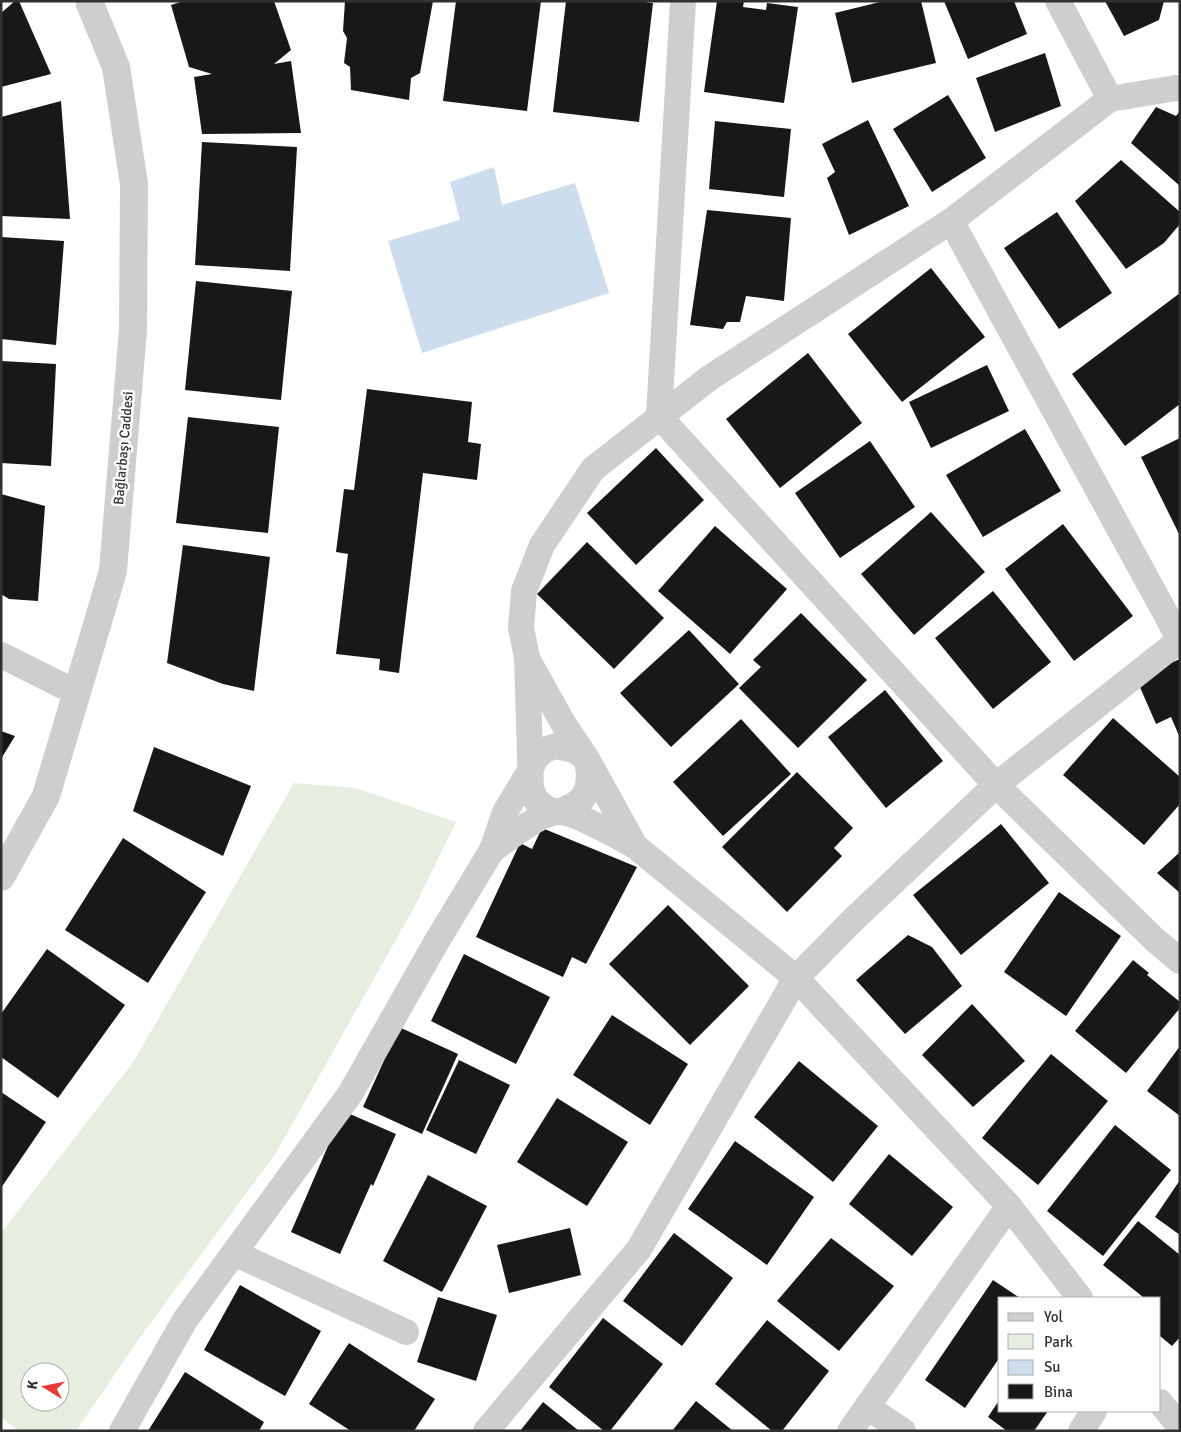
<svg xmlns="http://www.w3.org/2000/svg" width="1181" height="1432" font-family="Signika,sans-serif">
<rect width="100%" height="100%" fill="#fff"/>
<path fill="#e6eee0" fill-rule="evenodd" d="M294,783L355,788L456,822L417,902L276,1153L141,1336L76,1431H19L1,1417V1233L134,1061ZM30,1372H60V1402H30Z"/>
<polygon fill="#cde" points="494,167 502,205 575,183 609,293 422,353 388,241 460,220 450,182"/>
<g fill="#181818">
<polygon points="15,1 19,1 51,74 1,87 1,13"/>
<polygon points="184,1 274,1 291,50 274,64 291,61 301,133 202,134 194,77 212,74 189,67 171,5"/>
<polygon points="345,1 433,1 420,73 411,78 409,100 351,90 350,67 344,63 347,38 343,31"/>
<polygon points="456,1 541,1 527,111 443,101"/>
<polygon points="566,1 637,1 653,3 639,122 553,112"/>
<polygon points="717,1 744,1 743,7 766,10 767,3 798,7 784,103 704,92"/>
<polygon points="884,1 921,1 936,63 852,83 835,13"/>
<polygon points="944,1 1014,1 1027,34 968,59"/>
<polygon points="1105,1 1164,1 1159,20 1124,36"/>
<polygon points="1045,53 1061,106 995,132 976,78"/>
<polygon points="948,95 986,158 932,192 893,129"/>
<polygon points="61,101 70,219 1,216 1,117"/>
<polygon points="1156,107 1176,116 1180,111 1180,186 1131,143"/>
<polygon points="868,120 909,206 849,235 827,178 835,172 822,144"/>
<polygon points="715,121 791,129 784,197 709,189"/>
<polygon points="202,142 297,147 290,271 195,265"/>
<polygon points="1121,160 1180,212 1180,224 1164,243 1126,269 1075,201"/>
<polygon points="707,210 791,218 784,301 746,296 740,322 727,322 723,329 690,325"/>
<polygon points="1057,212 1112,293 1059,329 1004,248"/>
<polygon points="1,237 64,241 56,345 1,339"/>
<polygon points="931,268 985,337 902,402 848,334"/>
<polygon points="196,281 292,291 281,400 185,390"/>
<polygon points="1180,293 1180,404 1125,446 1072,374"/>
<polygon points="808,353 862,423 780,488 726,419"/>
<polygon points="1,361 56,364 51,466 1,463"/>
<polygon points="987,365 1009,411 931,448 909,402"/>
<polygon points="367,389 472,402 468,442 481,444 477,480 423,473 399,673 379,670 380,659 336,654 348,554 336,552 344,489 354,490"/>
<polygon points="188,417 279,427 268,533 176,523"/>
<polygon points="1025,429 1061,491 983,537 946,475"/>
<polygon points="1180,438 1180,536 1141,457"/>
<polygon points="870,441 915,507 840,558 795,493"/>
<polygon points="656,448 704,500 636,565 587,513"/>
<polygon points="1,494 45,506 38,601 9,599 1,594"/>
<polygon points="931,512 985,572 914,635 861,574"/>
<polygon points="1063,524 1133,616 1074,661 1005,569"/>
<polygon points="715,526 787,589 730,654 658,591"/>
<polygon points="587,542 664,618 614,669 537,594"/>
<polygon points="183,545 270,557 254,691 223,684 167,663"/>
<polygon points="993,591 1051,662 993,709 935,638"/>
<polygon points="801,613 867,680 798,748 739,688 761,667 753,660"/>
<polygon points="689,630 739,684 671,747 620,693"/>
<polygon points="1180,659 1180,738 1171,717 1156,724 1136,678"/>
<polygon points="885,690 943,761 886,808 828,737"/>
<polygon points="1113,718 1180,777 1180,804 1144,845 1063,775"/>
<polygon points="741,719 791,774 723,836 673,782"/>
<polygon points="1,731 15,736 1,759"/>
<polygon points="154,747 251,786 223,856 133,811"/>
<polygon points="797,772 853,828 834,848 842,856 787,912 722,847"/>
<polygon points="1001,824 1049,883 961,955 913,895"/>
<polygon points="542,828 637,867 586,964 572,957 563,977 476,937 520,843 532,849"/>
<polygon points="123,838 206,892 148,983 65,930"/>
<polygon points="1180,852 1180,893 1157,873"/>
<polygon points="1059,892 1121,936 1066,1016 1004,972"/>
<polygon points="668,905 749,986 690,1045 609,964"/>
<polygon points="908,935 932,947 962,986 905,1034 856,980"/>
<polygon points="47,949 125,1005 58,1098 1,1057 1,1014"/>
<polygon points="464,954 550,997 516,1064 431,1021"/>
<polygon points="1133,960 1149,973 1147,975 1180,1002 1180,1008 1126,1073 1075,1031"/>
<polygon points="972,1004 1025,1061 973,1107 922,1055"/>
<polygon points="612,1015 688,1064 650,1125 573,1075"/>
<polygon points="399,1027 458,1054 422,1134 363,1107"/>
<polygon points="1180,1046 1180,1116 1147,1091"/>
<polygon points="1051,1054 1108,1101 1038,1185 982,1138"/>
<polygon points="459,1060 510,1085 476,1154 426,1130"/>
<polygon points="799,1061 878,1126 833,1182 754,1117"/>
<polygon points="1,1092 46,1122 1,1188"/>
<polygon points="557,1098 628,1142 587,1206 517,1162"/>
<polygon points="343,1111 396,1134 373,1186 371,1184 340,1254 291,1232"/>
<polygon points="1115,1125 1171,1170 1103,1256 1047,1211"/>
<polygon points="735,1141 814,1197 767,1265 688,1209"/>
<polygon points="889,1154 953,1207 912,1256 849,1204"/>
<polygon points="428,1175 487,1206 442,1292 383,1261"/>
<polygon points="1180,1180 1180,1235 1155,1217"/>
<polygon points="1138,1221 1180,1255 1180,1337 1172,1346 1160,1336 1160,1298 1142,1298 1143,1297 1103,1265"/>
<polygon points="570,1228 581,1275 509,1293 497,1245"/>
<polygon points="674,1233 733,1278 682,1346 623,1301"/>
<polygon points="831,1238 894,1286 839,1351 777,1301"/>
<polygon points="993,1280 1020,1298 1000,1298 1000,1357 965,1408 925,1380"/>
<polygon points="240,1285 321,1331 285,1396 204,1350"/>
<polygon points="438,1297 497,1315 476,1381 417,1362"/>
<polygon points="603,1318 663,1364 610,1431 604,1431 549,1387"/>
<polygon points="767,1320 829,1371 782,1431 772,1431 715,1384"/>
<polygon points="349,1343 435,1399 414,1431 351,1431 309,1404"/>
<polygon points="185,1372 264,1422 259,1431 148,1431"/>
<polygon points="1000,1399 1000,1411 1048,1411 1034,1431 1007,1431 988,1417"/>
<polygon points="696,1401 733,1431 672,1431"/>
<polygon points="543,1402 579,1431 520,1431"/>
</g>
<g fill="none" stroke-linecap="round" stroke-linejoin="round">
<g stroke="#cecece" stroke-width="26">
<polyline points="683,1 659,416 996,785 1154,939 1180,961"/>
<polyline points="1058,1 1110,99"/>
<polyline points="951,221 1180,640"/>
<polyline points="1,655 77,693"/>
<polyline points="529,662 563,723 587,759 635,846 796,978 1009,1206 1080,1298"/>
<path d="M492,850C507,840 541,812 558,812C574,811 620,838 635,846"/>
<polyline points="234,1253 406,1332"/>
<polyline points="1160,1402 1180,1427"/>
<polyline points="867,1407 903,1431"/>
<polyline points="122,1431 185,1320 350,1094 437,941 492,850 505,812 530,771 535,759 544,750 556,746 574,750 587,759 589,774 588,787 583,798 574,805 559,812 547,809 536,800 531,789 527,657 521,628 524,591 542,545 593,469 708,379 951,221 1110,99 1176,88 1180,89"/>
<polyline points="486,1431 639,1249 796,978 853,920 996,785 1180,640"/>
<polyline points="850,1431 1009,1206"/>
<polyline points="1081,1431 1094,1411"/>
</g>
<polyline stroke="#cecece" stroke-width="28" points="1,877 46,796 113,571 133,330 134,184 116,67 90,4"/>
</g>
<g text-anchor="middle" stroke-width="5" stroke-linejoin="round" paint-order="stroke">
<g font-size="14" fill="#313131" stroke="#fff">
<text transform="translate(123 448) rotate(-85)" y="5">Bağlarbaşı Caddesi</text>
</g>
</g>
<rect width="1181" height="1432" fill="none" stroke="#313131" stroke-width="5"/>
<rect x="998" y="1297" width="162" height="115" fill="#ffffff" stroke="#adadad"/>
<rect x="1008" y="1313" width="25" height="8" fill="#cecece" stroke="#adadad"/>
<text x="1044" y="1322" font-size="15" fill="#313131">Yol</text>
<rect x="1008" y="1334" width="25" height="15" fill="#e6eee0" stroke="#adadad"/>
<text x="1044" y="1347" font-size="15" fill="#313131">Park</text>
<rect x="1008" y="1360" width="25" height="15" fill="#ccddee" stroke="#adadad"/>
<text x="1044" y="1372" font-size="15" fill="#313131">Su</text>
<rect x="1008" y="1384" width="25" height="15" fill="#181818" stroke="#adadad"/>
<text x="1044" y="1397" font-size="15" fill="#313131">Bina</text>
<g transform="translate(45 1387) rotate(280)"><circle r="24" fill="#ffffff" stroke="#adadad"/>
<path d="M0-4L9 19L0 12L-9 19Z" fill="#e83b34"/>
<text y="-8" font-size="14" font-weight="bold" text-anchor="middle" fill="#313131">K</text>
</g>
</svg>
